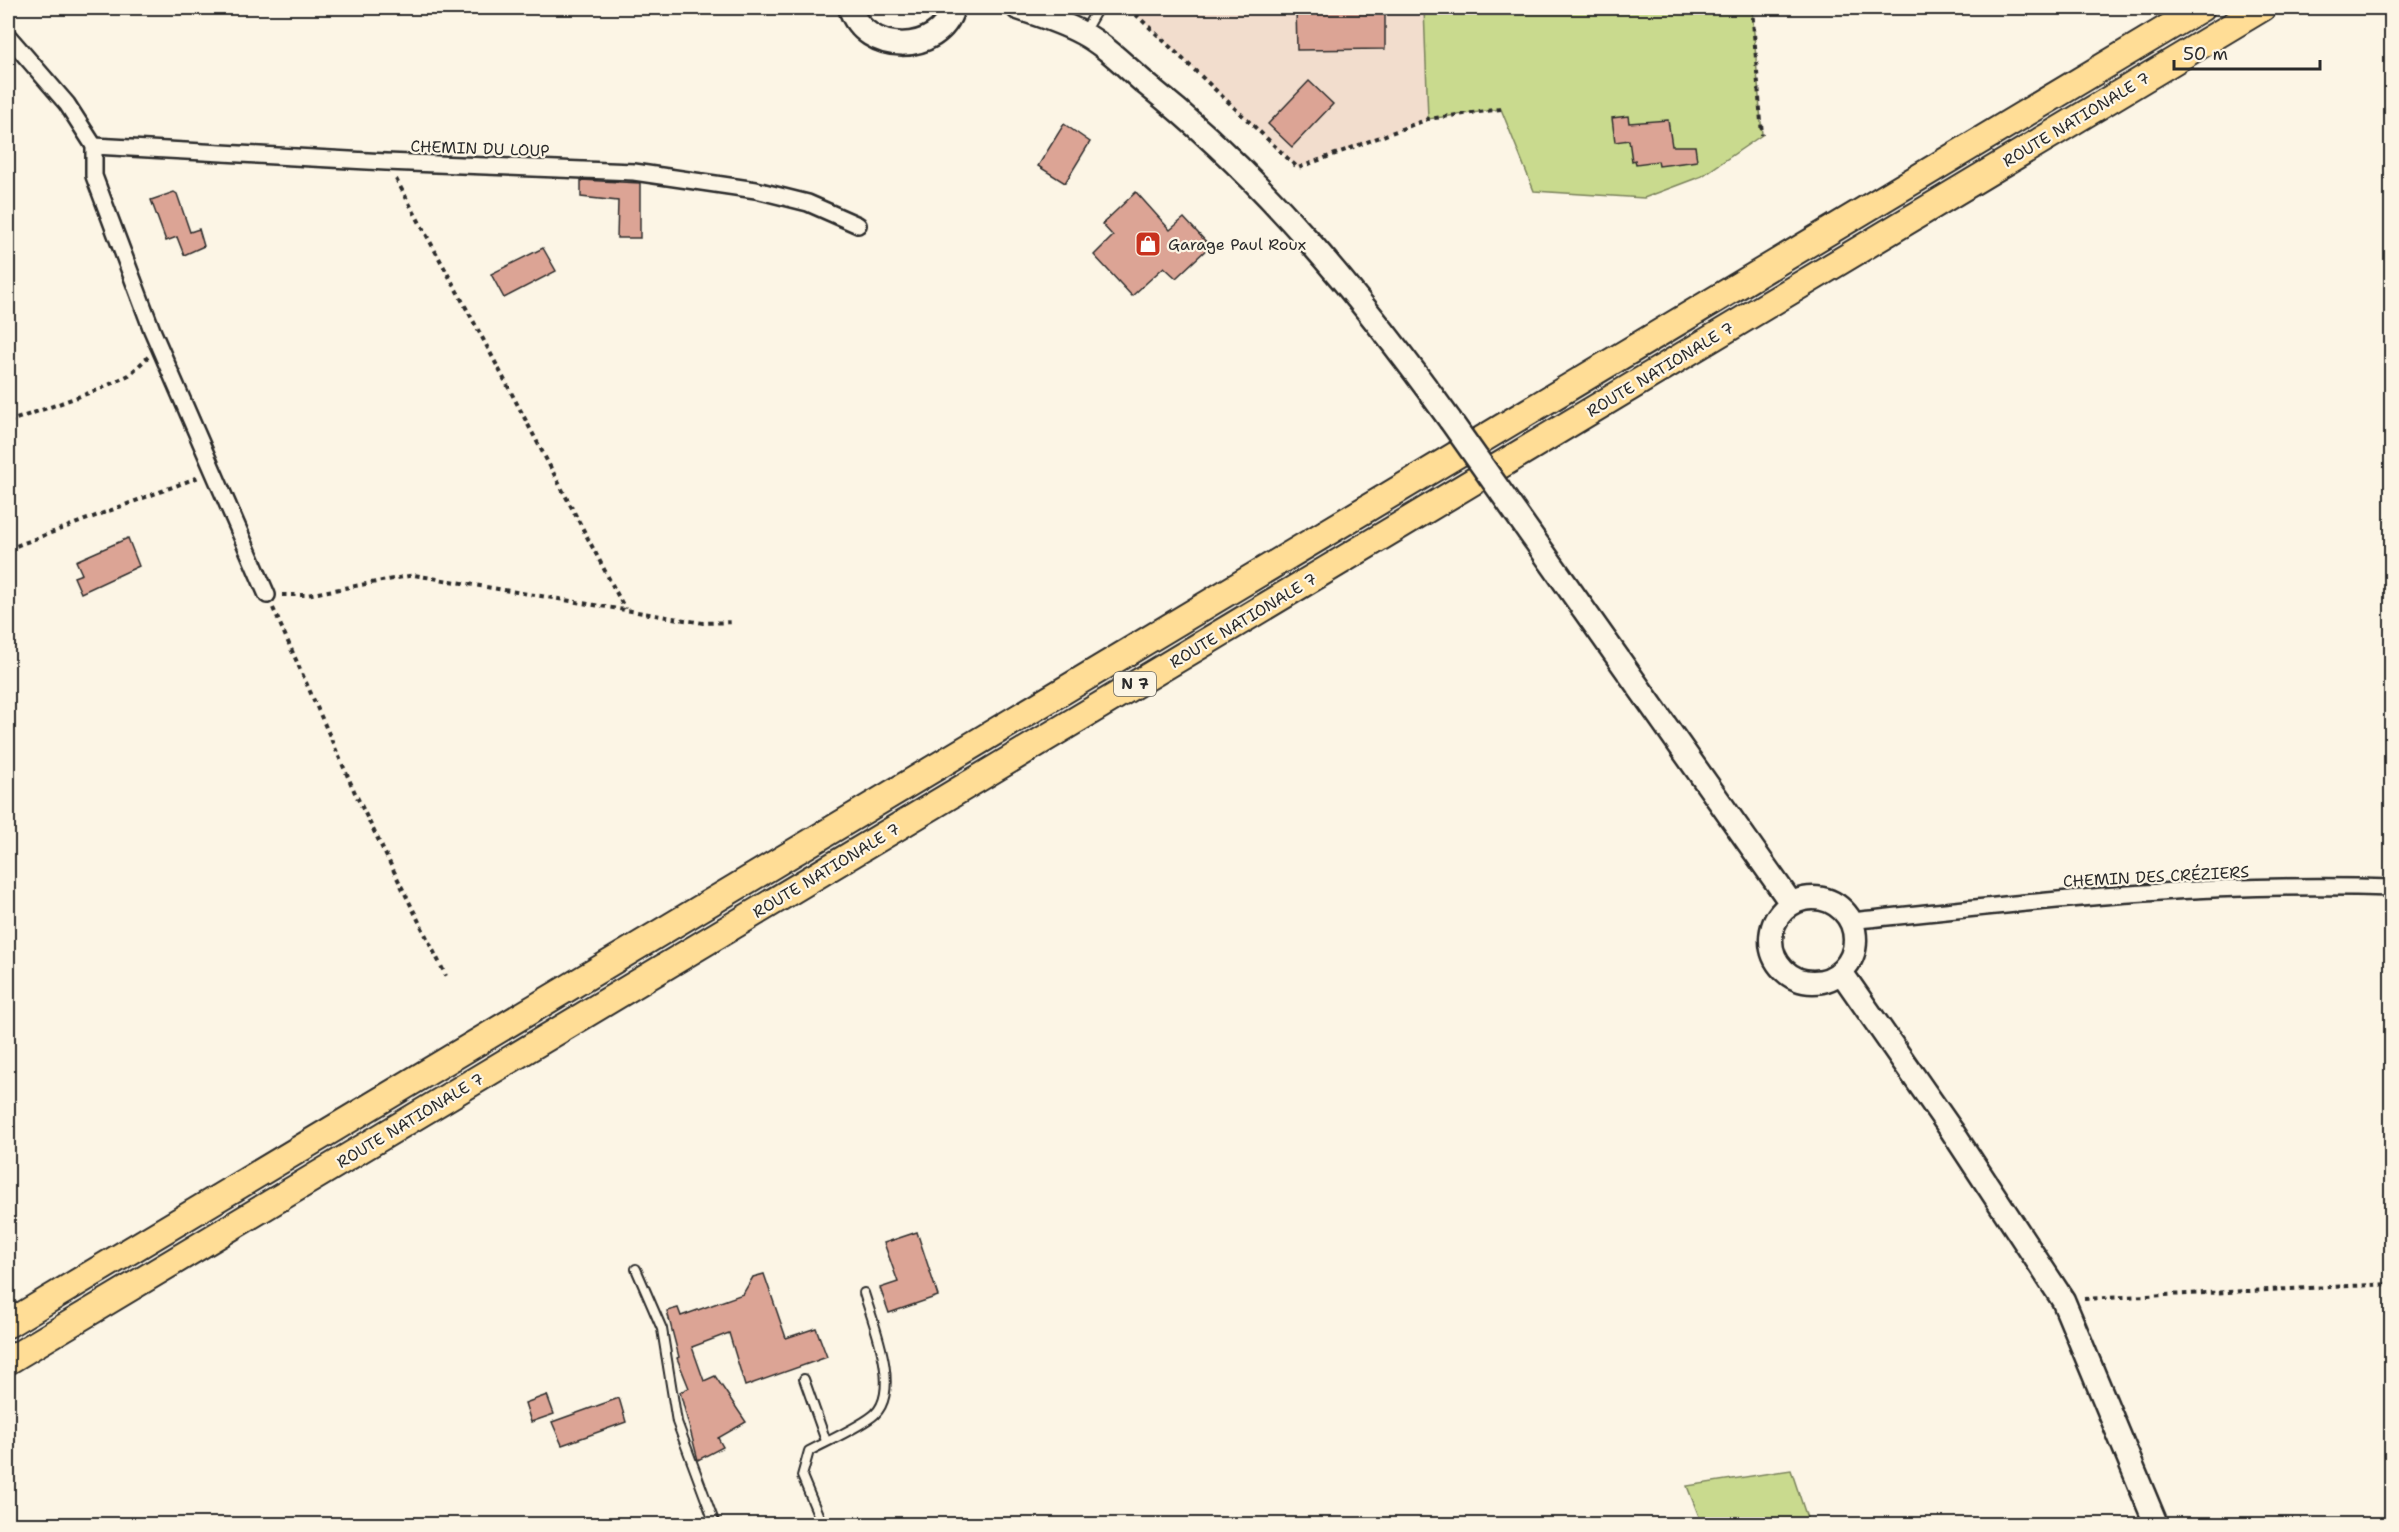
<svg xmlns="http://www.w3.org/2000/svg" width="2399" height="1532" font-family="'Shantell Sans',sans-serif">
<rect width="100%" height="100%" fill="#fcf5e5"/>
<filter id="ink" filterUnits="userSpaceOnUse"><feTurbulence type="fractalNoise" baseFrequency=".0167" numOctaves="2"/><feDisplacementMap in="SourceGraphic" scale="12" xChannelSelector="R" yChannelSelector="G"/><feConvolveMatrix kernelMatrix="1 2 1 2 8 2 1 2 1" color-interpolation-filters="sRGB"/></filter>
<g filter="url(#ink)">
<polygon fill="#f2ddcd" points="1129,8 1424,8 1428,119 1298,168"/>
<g fill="#c9da8e" stroke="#7a825c" stroke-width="1.5">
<polygon points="1424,8 1752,8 1762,135 1702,176 1644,198 1534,191 1501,109 1428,119"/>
<polygon points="1791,1470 1809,1524 1702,1524 1687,1486"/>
</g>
<g fill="#dca495" stroke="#2b2b2b" stroke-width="1.5">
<polygon points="1296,8 1385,8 1385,49 1297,50"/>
<polygon points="1309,81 1333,104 1292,147 1268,124"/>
<polygon points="1628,116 1629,123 1668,120 1672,146 1695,146 1697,161 1659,166 1658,161 1636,164 1635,160 1632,161 1629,140 1615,142 1612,118"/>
<polygon points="1064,124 1090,142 1065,183 1038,166"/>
<polygon points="581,180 640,183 640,238 617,238 618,201 581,197"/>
<polygon points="174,192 177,194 190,232 199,229 204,246 184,255 177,237 166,241 151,200"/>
<polygon points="1136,192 1170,230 1184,218 1210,246 1176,278 1164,267 1132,296 1094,255 1113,236 1102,224"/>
<polygon points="543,248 556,271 504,298 491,274"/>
<polygon points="128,538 139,566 81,593 74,577 82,574 76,561"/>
<polygon points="917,1232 938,1296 889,1313 880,1288 898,1282 884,1243"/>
<polygon points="764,1274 786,1338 816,1328 827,1357 745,1386 729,1333 692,1347 704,1381 715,1376 746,1422 718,1438 723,1447 698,1460 680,1392 689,1388 677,1358 679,1357 667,1311 678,1308 681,1316 743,1294 753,1277"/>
<polygon points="547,1395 554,1414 531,1422 525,1403"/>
<polygon points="619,1398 626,1422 562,1445 552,1422"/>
</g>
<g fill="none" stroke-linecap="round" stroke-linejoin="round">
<g stroke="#2b2b2b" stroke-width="12">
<g id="service">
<polyline points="1084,32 1098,8"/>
<polyline points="636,1269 662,1329 677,1422 715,1524"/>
<polyline points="804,1379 826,1441"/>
<path d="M822,1524L802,1476L809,1451C826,1442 862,1426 875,1414C901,1389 873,1323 864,1293"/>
</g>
</g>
<g stroke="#2b2b2b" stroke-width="20">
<g id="minor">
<polyline points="8,36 67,104 94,146 94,176 152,330 267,595"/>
<polyline points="94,146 386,162 634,172 756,190 808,203 858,225"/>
<path d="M1851,921C2030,902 2210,881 2392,888"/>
</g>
</g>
<g stroke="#2b2b2b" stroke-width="27">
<g id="secondary">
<path d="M850,8C865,55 939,56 953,8"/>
<path d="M1018,8C1039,15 1062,22 1082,33C1105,45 1126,67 1146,84C1265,179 1361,297 1450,420"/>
<polyline points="1582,607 1791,903"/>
<circle cx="1813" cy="940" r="42"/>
<polyline points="1841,972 1952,1131 2063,1300 2156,1524"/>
</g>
</g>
<g stroke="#2b2b2b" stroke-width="30">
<g id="trunk">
<polyline points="8,1324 2201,8"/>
<polyline points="8,1361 2262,8"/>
</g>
</g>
<g stroke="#2b2b2b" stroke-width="4" stroke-dasharray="4.5 4.5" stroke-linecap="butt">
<polyline points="1129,8 1298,168 1428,119 1501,109"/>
<polyline points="1752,8 1762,135"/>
<polyline points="396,179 483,339 625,609"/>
<polyline points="8,422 100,389 129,375 148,357"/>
<polyline points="8,549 199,477"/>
<polyline points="282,595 307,595 414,575 703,623 735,622"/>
<polyline points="273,608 356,795 446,976"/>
<polyline points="2084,1299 2392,1284"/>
</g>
<use href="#service" stroke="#fcf5e5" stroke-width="8"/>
<use href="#minor" stroke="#fcf5e5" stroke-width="15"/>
<use href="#secondary" stroke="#fcf5e5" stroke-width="22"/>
<use href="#trunk" stroke="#ffdd96" stroke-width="26"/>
<g stroke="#2b2b2b" stroke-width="27" stroke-linecap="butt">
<polyline id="secondary-bridge" points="1450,420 1582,607"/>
</g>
<use href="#secondary-bridge" stroke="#fcf5e5" stroke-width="22"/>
</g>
</g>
<defs>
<g id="shop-square" transform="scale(1.35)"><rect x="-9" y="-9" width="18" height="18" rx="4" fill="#c8321e" stroke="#fcf5e5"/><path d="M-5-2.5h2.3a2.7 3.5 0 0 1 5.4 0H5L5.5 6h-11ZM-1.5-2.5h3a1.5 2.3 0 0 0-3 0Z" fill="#fff"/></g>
</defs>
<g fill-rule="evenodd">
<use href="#shop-square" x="1148" y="244"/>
</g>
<g text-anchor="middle" stroke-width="4.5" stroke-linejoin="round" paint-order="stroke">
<rect fill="#fcf5e5" stroke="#6a6863" stroke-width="1.5" x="1114" y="672" width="42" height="24" rx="4.5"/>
<g font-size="15" font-weight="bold" fill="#2b2b2b">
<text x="1135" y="689">N 7</text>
</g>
<g font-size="16" fill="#2b2b2b" stroke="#fcf5e5">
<text transform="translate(2076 119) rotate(-31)" y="6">ROUTE NATIONALE 7</text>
<text transform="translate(480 148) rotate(2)" y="6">CHEMIN DU LOUP</text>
<text transform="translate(1660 369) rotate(-31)" y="6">ROUTE NATIONALE 7</text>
<text transform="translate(1243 620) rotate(-31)" y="6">ROUTE NATIONALE 7</text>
<text transform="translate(826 870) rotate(-31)" y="6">ROUTE NATIONALE 7</text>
<text transform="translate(2156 876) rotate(-3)" y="6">CHEMIN DES CRÉZIERS</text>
<text transform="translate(410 1120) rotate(-31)" y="6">ROUTE NATIONALE 7</text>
</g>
<g font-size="16" fill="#2b2b2b" stroke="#fcf5e5" text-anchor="start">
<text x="1168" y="250">Garage Paul Roux</text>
</g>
</g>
<rect width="2399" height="1532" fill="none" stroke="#fcf5e5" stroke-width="30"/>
<rect x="15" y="15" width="2369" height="1502" fill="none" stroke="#2b2b2b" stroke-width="2" filter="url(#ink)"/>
<path d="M2174 60v9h146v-9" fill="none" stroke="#2b2b2b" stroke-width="3"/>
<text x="2183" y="60" font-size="18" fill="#2b2b2b" stroke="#fcf5e5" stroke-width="4.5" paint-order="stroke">50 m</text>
</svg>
